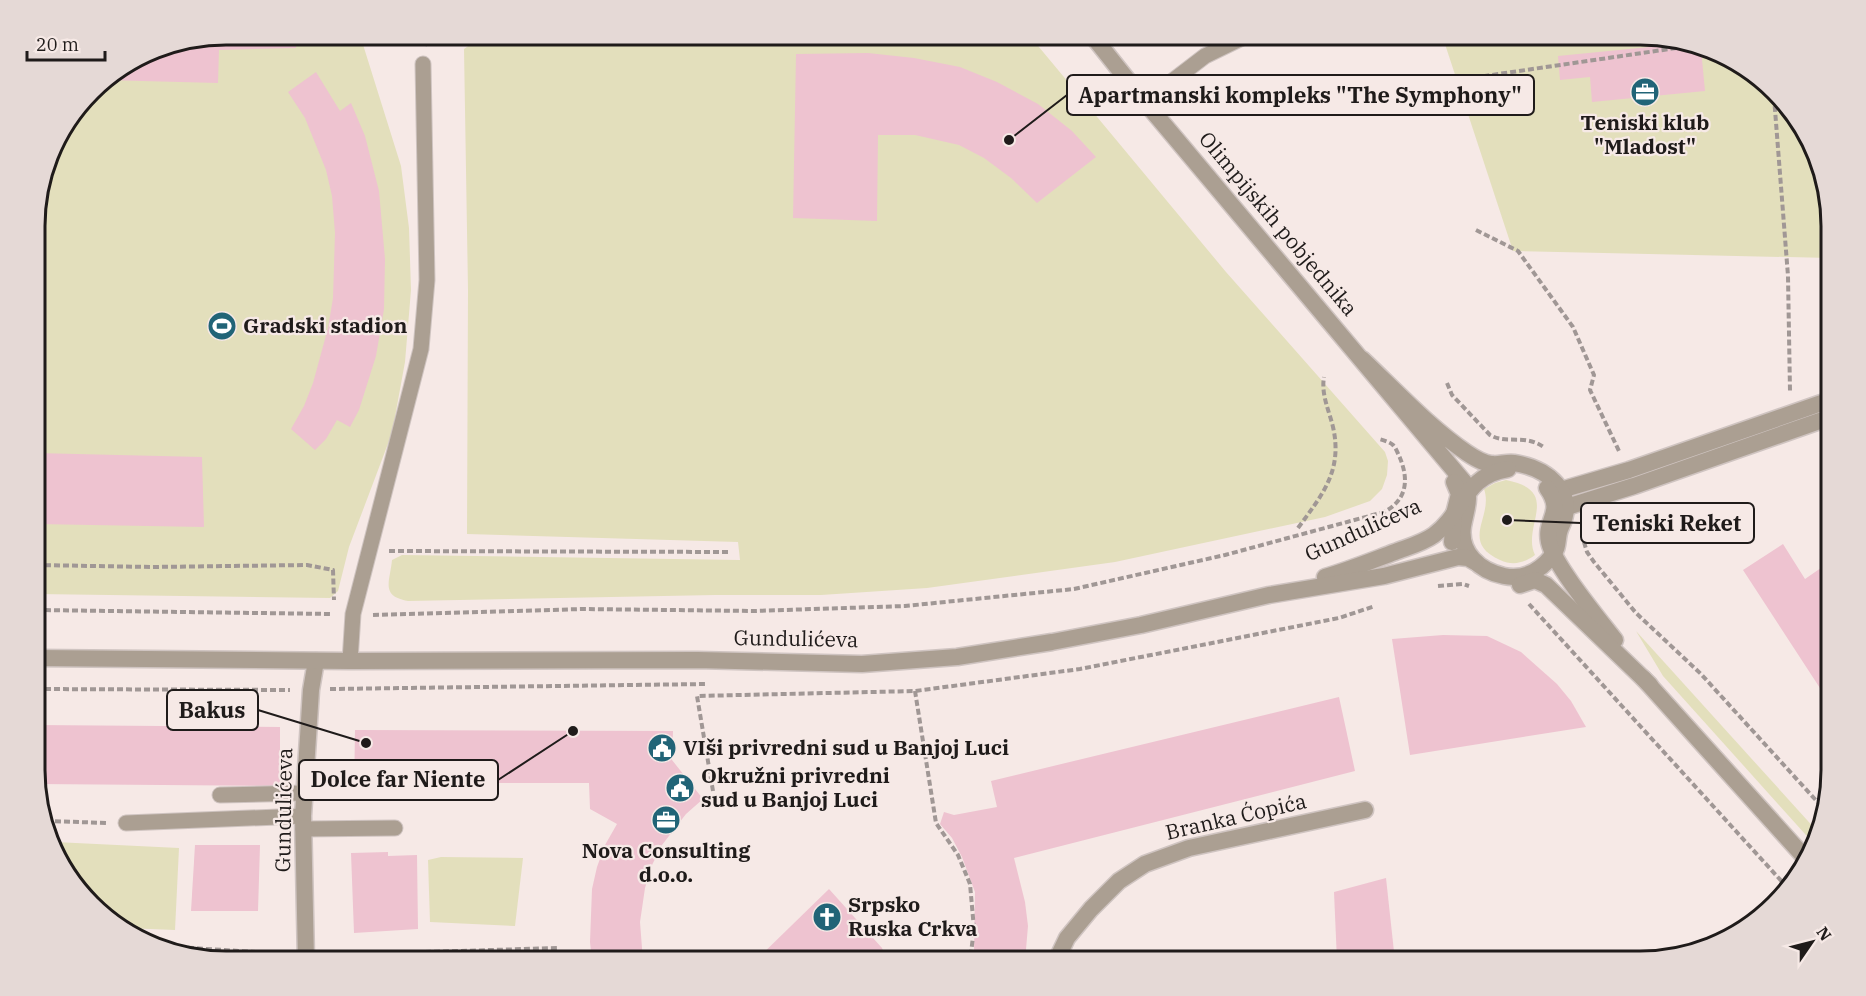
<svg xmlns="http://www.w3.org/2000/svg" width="1866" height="996" font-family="'IBM Plex Serif',serif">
<rect width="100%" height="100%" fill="#f6e9e6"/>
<g fill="#e3dfbc">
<polygon points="226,35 360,35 401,166 409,228 411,290 405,362 392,433 349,547 338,591 330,598 36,594 35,213 54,142 100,82 153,49"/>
<path d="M471,35H1029L1226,272L1385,452L1388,461L1387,475L1382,489L1370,501L1325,517L1115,562L927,588L821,595H715L408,601C380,596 390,582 392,560L402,555L740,560L738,542L467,534L468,290L464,49L471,44Z"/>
<polygon points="1442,35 1640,35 1725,54 1799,119 1830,202 1830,258 1513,251"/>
<path d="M1506,480C1563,491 1521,526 1535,555C1524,563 1513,566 1500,560C1459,541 1494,517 1484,489L1495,483Z"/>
<polygon points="1636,631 1817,831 1814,844 1663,676"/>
<polygon points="55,842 179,848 175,930 125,928 67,877"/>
<polygon points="441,857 523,858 515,926 430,922 428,860"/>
</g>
<g fill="#eec3d0">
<polygon points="226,34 296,34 296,48 219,50 218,83 104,80 153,49"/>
<polygon points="1680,44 1701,49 1705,91 1592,102 1590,77 1560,80 1558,56"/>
<polygon points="868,53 914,58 960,67 997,82 1038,104 1072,131 1096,157 1037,203 1011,178 984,158 959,145 915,135 878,135 877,221 793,218 796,54"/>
<polygon points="316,72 340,111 351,103 365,136 379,191 385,259 384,309 376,356 359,410 350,427 337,420 326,439 315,450 291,429 304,406 313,383 328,328 333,298 335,233 332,196 326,170 305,118 288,92"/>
<polygon points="35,453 202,457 204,527 36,524"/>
<polygon points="1783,544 1805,579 1831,561 1831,705 1743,570"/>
<polygon points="1443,635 1487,636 1521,652 1557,684 1571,701 1586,727 1410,755 1392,639"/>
<polygon points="1339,697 1355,771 1014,858 1025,902 1028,926 1025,961 988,961 984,954 974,951 975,892 962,857 952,838 940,824 944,812 954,815 997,807 991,781"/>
<polygon points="36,725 280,727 280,786 36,784"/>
<polygon points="355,730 673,731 672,760 703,799 686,814 662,845 652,865 645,888 640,922 643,961 592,961 590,942 592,889 597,867 605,845 617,824 590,809 589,783 393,783 393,796 354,797"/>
<polygon points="195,845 260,845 258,911 191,911"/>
<polygon points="388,852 388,856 417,855 418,929 354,933 351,853"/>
<polygon points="1386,878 1395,961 1337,961 1334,892"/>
<polygon points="829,889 882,948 885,956 884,961 755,961"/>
</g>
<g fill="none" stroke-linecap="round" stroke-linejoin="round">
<g stroke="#cfc4c1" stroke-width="17">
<g id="service">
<polyline points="1145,102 1205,56 1250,34"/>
<polyline points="350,661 353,614 421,349 427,280 423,64"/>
<polyline points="220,795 304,793"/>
<polyline points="126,823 303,816"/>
<polyline points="303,829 395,828"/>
</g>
</g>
<g stroke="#cfc4c1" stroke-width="19">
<g id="minor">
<polyline points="1561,490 1629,470 1830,400"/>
<polyline points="1567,507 1634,486 1831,417"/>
<polyline points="306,961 303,816 311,690 316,661"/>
<polyline points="1056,961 1067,938 1091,909 1119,881 1145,864 1189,848 1365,810"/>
</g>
</g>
<g stroke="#cfc4c1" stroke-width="19">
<g id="tertiary">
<path d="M1091,34L1145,102L1464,482C1472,498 1466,509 1463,526C1459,553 1480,571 1504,576C1523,580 1540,571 1552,556C1560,547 1556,537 1561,527C1578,492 1547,468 1514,463C1506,462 1499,465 1492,464C1484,464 1473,457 1467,453C1429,427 1396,391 1362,359"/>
<path d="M1547,488C1565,513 1544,519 1549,542C1554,565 1598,618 1615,640"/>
<polyline points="1452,542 1454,514 1459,494 1454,482"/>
<path d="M1325,577C1349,570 1371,561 1395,552C1408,547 1423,543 1434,535C1465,512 1463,476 1508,469"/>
<polyline points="1520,585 1535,580 1546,585 1650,685"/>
<polyline points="36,658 350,661 697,660 862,664 957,657 1052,642 1141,625 1269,595 1384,576 1458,557 1468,558 1475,562"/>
<polyline points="1643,678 1807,860"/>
</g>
</g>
<g stroke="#a09795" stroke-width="4" stroke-dasharray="6 3" stroke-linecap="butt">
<polyline points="447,34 467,36 467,34"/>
<polyline points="425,46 426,34"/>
<polyline points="1430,84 1690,46"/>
<polyline points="1774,97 1788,276 1790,391"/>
<polyline points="1476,230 1518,251 1573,327 1594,375 1590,390 1619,451"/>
<path d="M1447,383L1452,395L1490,435C1507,445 1525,433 1545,448"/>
<polyline points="1597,521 1587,528 1583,539 1587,552 1594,562 1636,613 1701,674 1823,808"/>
<path d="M1298,528C1322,495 1343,471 1333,427C1329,410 1321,395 1324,377"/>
<polyline points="389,551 729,552"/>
<polyline points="36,565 152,567 307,565 333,570 334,600"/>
<polyline points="1438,586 1463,584 1469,586"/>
<polyline points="1529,604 1785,885"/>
<polyline points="36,610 332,614"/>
<path d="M373,615L584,609L754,611L905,606L1074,589L1225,555L1384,512C1407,500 1409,480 1400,458C1398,454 1396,448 1393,445C1390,442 1383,440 1379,439"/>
<polyline points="36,689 290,690"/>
<polyline points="330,689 707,684"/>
<polyline points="915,691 936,823 958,855 970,884 974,929 970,961"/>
<polyline points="713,791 697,696 915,691 1080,669 1339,618 1375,606"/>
<polyline points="46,821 108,823"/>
<polyline points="161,946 286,954"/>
<polyline points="326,955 558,948"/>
</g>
<use href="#service" stroke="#ab9f92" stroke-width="15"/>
<use href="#minor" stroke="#ab9f92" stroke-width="16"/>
<use href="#tertiary" stroke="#ab9f92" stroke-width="16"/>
</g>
<defs>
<g id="office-disc" transform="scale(1.5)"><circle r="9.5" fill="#216477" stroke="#f6e9e6"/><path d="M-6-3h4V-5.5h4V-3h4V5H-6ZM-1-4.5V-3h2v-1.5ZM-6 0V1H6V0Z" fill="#fff"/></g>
<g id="stadium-disc" transform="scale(1.5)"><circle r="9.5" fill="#216477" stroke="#f6e9e6"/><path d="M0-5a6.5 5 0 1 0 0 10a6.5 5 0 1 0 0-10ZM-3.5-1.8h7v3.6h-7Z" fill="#fff"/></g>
<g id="civic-disc" transform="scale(1.5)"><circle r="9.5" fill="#216477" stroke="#f6e9e6"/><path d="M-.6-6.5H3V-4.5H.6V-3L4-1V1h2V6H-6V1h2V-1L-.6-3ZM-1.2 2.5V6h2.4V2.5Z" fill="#fff"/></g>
<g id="church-disc" transform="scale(1.5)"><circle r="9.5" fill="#216477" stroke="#f6e9e6"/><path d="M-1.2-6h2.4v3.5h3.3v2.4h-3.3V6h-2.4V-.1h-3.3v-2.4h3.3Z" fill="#fff"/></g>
</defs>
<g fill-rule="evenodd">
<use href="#office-disc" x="1645" y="92"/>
<use href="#stadium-disc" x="222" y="326"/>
<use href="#civic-disc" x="662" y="748"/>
<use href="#civic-disc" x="680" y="788"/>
<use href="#office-disc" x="666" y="820"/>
<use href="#church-disc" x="827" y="917"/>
</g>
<g text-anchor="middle" stroke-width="4.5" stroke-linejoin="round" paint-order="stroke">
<g font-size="21" font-weight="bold" fill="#1f1b1a" stroke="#f6e9e6" text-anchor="start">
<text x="1645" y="130" text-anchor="middle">Teniski klub<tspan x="1645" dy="24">"Mladost"</tspan></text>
<text x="243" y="333">Gradski stadion</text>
<text x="683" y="755">VIši privredni sud u Banjoj Luci</text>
<text x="701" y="783">Okružni privredni<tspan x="701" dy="24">sud u Banjoj Luci</tspan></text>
<text x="666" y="858" text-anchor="middle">Nova Consulting<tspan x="666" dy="24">d.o.o.</tspan></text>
<text x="848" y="912">Srpsko<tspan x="848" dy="24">Ruska Crkva</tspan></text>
</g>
<g font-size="21" fill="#1f1b1a" stroke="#f6e9e6">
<text transform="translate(1278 224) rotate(50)" y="7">Olimpijskih pobjednika</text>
<text transform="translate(1363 530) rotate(-24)" y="7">Gundulićeva</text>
<text transform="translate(796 639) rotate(1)" y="7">Gundulićeva</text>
<text transform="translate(284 810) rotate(-89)" y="7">Gundulićeva</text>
<text transform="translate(1236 817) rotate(-13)" y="7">Branka Ćopića</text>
</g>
</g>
<path d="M0 0H1866V996H0ZM226 45H1640A181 181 0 0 1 1821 226V770A181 181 0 0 1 1640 951H226A181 181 0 0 1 45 770V226A181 181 0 0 1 226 45Z" fill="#e5d9d6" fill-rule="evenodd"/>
<path fill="none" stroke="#1f1b1a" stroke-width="3" d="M226 45H1640A181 181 0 0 1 1821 226V770A181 181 0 0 1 1640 951H226A181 181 0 0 1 45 770V226A181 181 0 0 1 226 45Z"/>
<path fill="none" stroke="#1f1b1a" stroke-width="2" d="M1009 140L1067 95M1507 520L1581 523M366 743L258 710M573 731L498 780"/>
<g fill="#1f1b1a" stroke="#f6e9e6" stroke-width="2">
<circle cx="1009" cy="140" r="6"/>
<circle cx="1507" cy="520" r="6"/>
<circle cx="366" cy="743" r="6"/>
<circle cx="573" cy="731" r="6"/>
</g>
<g fill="#f6e9e6" stroke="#1f1b1a" stroke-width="2">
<rect x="1067" y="75" width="467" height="40" rx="6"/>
<rect x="1581" y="503" width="173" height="40" rx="6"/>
<rect x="167" y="690" width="91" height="40" rx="6"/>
<rect x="299" y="760" width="199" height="40" rx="6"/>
</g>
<g font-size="22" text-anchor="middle" font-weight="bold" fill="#1f1b1a">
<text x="1300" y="103">Apartmanski kompleks "The Symphony"</text>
<text x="1667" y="531">Teniski Reket</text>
<text x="212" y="718">Bakus</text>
<text x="398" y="787">Dolce far Niente</text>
</g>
<g transform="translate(1812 942) rotate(55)" stroke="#f6e9e6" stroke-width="4.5" paint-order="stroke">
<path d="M0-4.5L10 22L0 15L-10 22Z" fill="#1f1b1a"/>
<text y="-9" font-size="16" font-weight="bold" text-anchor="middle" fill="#1f1b1a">N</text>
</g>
<path d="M27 51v9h78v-9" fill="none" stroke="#1f1b1a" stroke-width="3"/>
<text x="36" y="51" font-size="18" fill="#1f1b1a" stroke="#f6e9e6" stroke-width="4.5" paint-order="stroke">20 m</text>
</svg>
